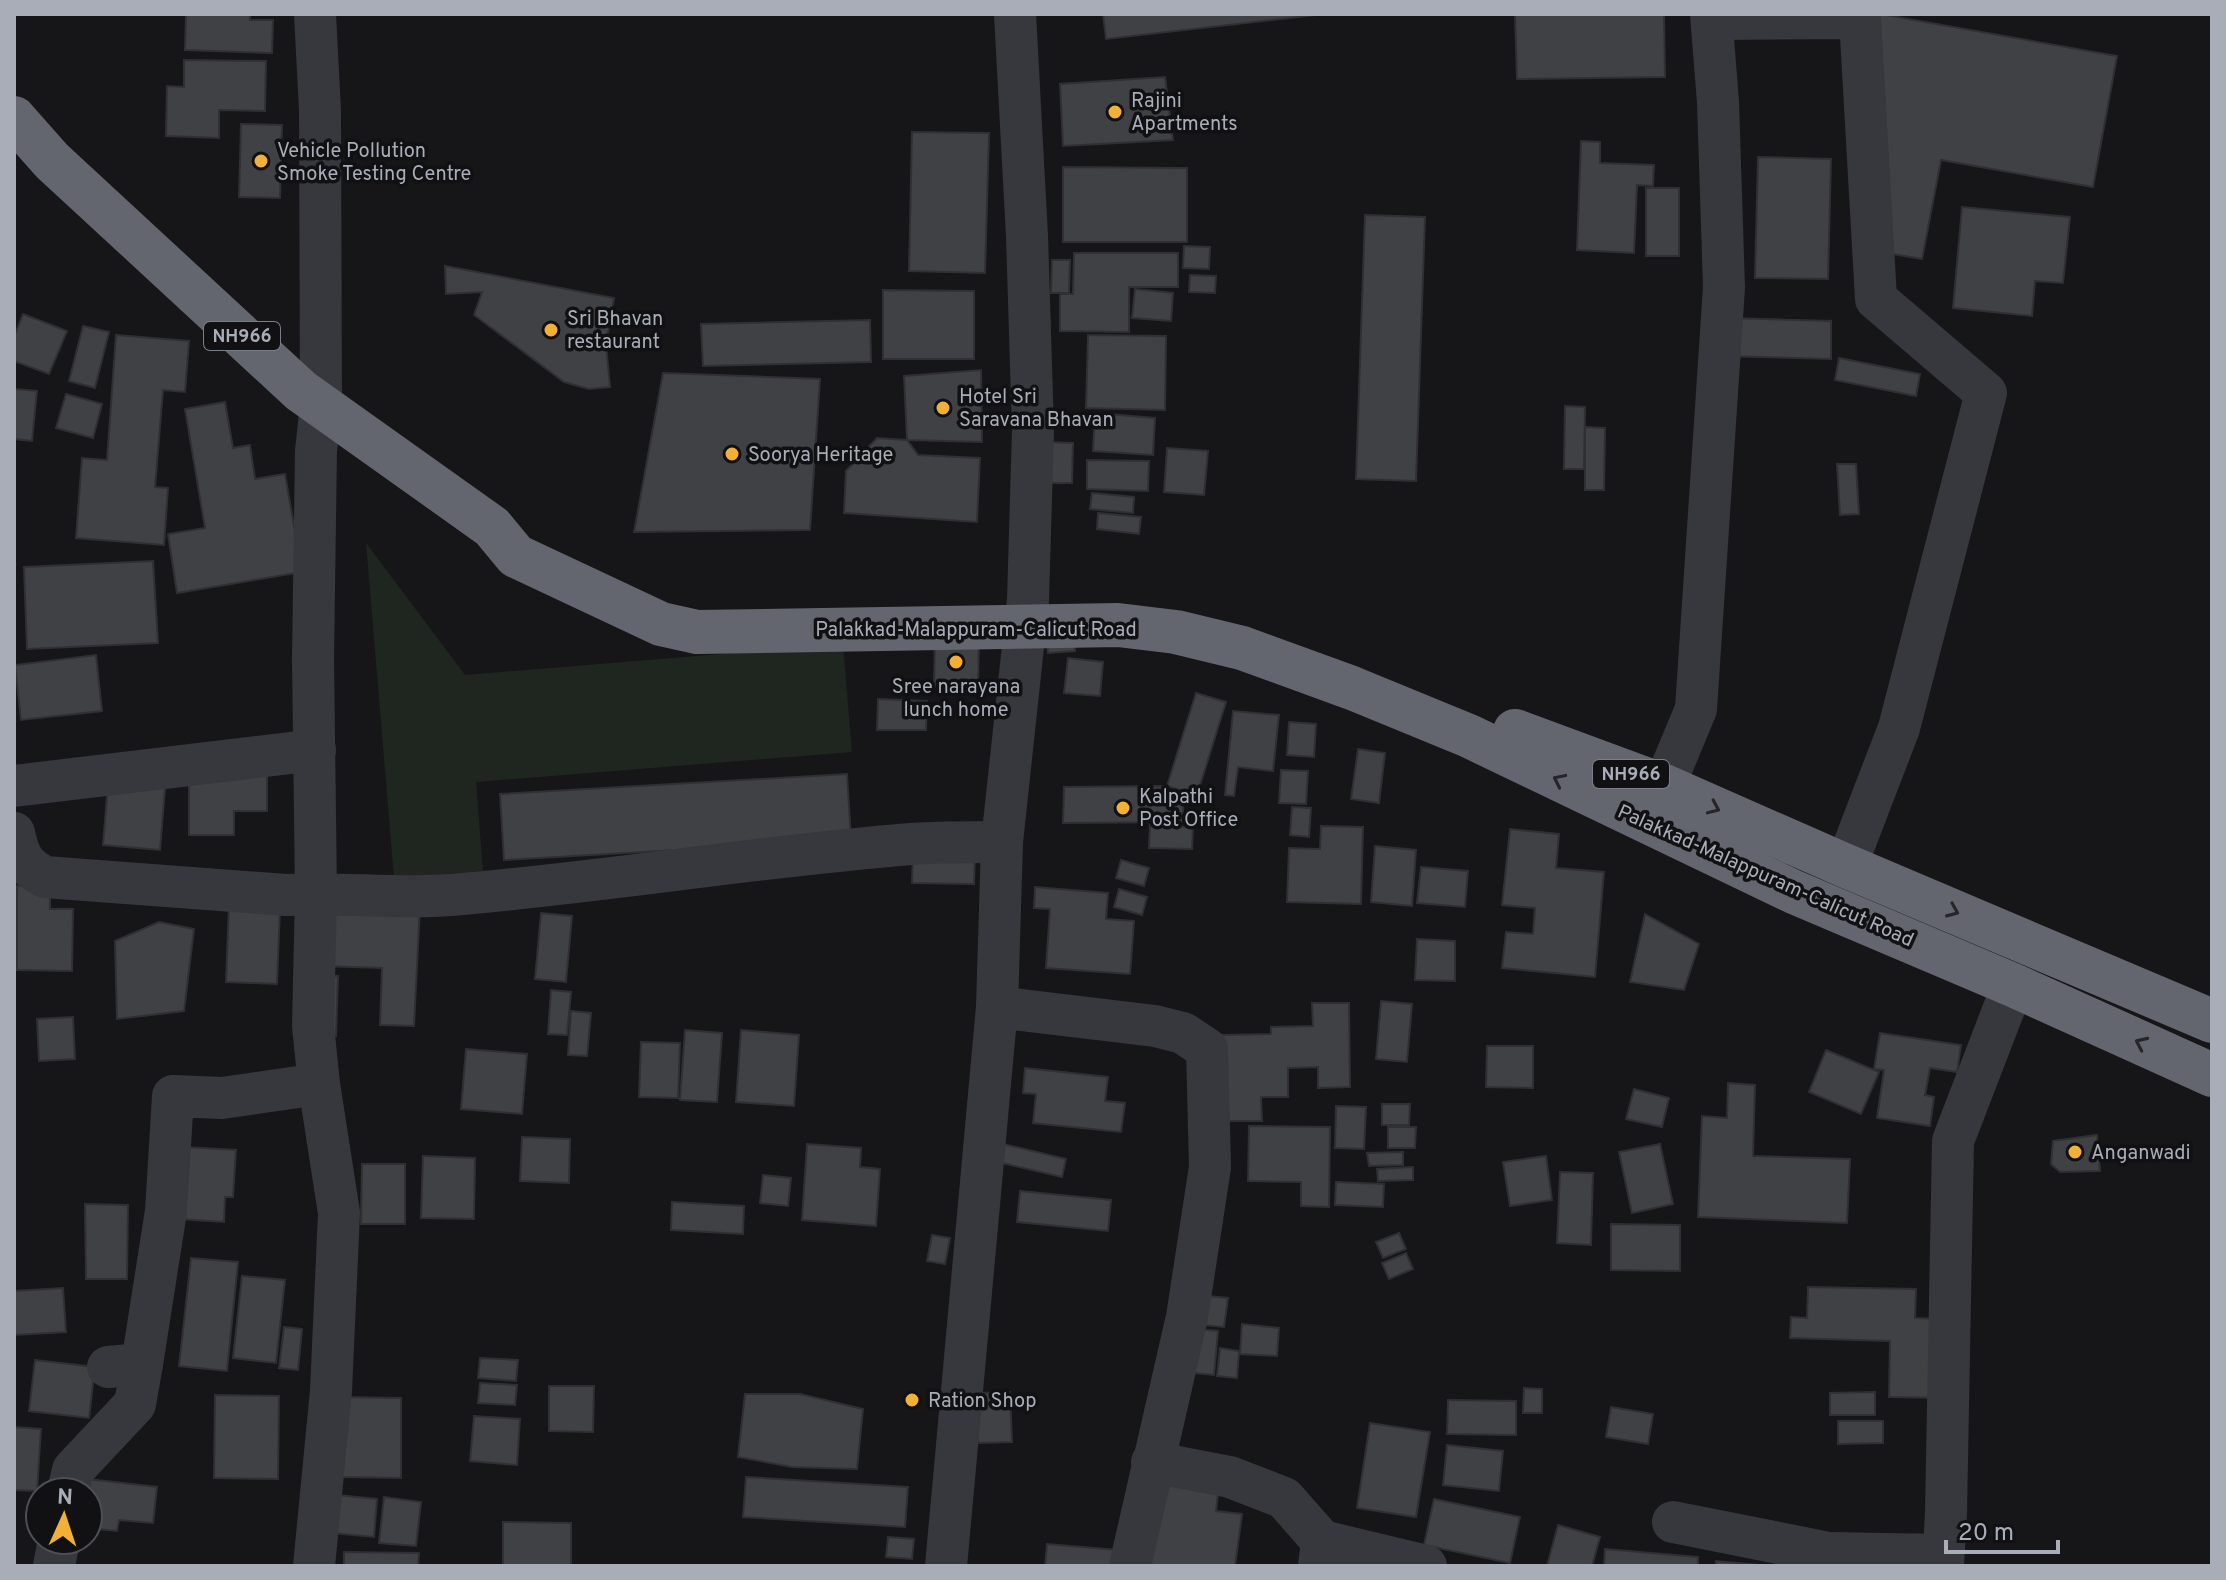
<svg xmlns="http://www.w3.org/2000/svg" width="2226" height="1580" font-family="Overpass,sans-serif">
<rect width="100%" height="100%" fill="#161618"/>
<polygon fill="#1e261f" points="366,543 465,675 843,644 852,752 476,782 483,871 394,878"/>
<g fill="#404145" stroke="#303034" stroke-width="2">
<polygon points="186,14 250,14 250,20 273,20 272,53 185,50"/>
<polygon points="1103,14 1324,14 1106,39"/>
<polygon points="1515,14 1664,14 1665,77 1517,79"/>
<polygon points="1880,14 2117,56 2093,187 1941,160 1922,259 1863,249"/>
<polygon points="184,60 266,61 265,111 219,110 219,138 166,136 167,86 184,87"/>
<polygon points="1165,77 1173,140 1063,146 1060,84"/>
<polygon points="241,124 282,125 280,198 239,197"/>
<polygon points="912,132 989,133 985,273 909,271"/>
<polygon points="1581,141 1600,142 1600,163 1654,165 1653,186 1637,185 1634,253 1577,250"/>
<polygon points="1758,157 1831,159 1828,279 1755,278"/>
<polygon points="1063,167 1187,168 1187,242 1063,242"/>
<rect x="1646" y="188" width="33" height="68"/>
<polygon points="1962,207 2070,217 2063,283 2035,281 2032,316 1953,308"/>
<polygon points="1365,215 1425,217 1416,481 1356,479"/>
<polygon points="1184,246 1210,247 1209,269 1183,268"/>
<polygon points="1074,253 1178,253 1178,287 1129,287 1129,332 1060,331 1060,294 1073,294"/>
<polygon points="1052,260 1070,260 1069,293 1051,293"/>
<polygon points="445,266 614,298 606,344 610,387 589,389 564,382 474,315 482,292 446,294"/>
<polygon points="1190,275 1216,276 1215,293 1189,292"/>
<polygon points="1135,289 1173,293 1171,321 1132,318"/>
<polygon points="883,290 974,291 974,359 883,359"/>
<polygon points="23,314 67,331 49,374 14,361 14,337"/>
<polygon points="1727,318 1831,321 1831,359 1726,356"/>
<polygon points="870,320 871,362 703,366 701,324"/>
<polygon points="83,326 109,332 95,388 69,381"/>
<polygon points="116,335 189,341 185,392 163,390 155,487 168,488 164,545 76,538 82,458 107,460"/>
<polygon points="1088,335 1166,336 1165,410 1086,408"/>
<polygon points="1839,358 1920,374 1916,396 1835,380"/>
<polygon points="981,370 982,442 907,440 904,376"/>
<polygon points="663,373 820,379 810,530 634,532"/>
<polygon points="14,389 37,391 32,441 14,439"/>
<polygon points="66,394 102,404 93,438 56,428"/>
<polygon points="225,402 233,448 250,445 255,479 285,474 302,572 177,593 168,534 205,528 185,409"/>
<polygon points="1565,406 1585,407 1584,469 1564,469"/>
<polygon points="1095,413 1155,418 1153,455 1093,451"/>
<polygon points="1585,427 1605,428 1604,490 1585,490"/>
<polygon points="877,438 907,440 918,455 980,458 977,522 844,513 846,471"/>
<polygon points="1047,442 1073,443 1072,483 1046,483"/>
<polygon points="1167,448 1208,451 1204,495 1164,492"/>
<polygon points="1087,460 1149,461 1148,491 1087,489"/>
<polygon points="1837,464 1856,464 1859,514 1840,515"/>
<polygon points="1092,493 1134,497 1133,513 1090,509"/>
<polygon points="1098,513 1141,517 1139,534 1097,529"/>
<polygon points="153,561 158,643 27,649 24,567"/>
<polygon points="1073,629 1075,651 1048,653 1046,632"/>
<polygon points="935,636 979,637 978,688 934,687"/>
<polygon points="96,655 102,711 21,720 15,665"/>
<polygon points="1068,658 1103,662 1100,696 1064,693"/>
<polygon points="1196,693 1226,702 1197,795 1167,786"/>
<polygon points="878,699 927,701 926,730 877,730"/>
<polygon points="1233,711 1279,715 1273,771 1238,767 1234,796 1225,795"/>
<polygon points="1289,722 1316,724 1314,757 1287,755"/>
<polygon points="1358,749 1385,753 1379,803 1351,799"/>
<polygon points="1281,770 1308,771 1306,804 1279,803"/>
<polygon points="109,771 166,776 160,850 103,845"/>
<polygon points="189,774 267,775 267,811 234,811 234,835 189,835"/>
<polygon points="847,774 851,840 504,860 500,794"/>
<polygon points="1164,786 1164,795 1183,794 1183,822 1063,823 1064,787"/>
<polygon points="1292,807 1311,808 1309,837 1290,835"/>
<polygon points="1150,825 1193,827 1192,849 1149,848"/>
<polygon points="1321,826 1363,827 1361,904 1287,902 1289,848 1320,849"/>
<polygon points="1510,829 1559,834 1556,868 1604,872 1595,977 1502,968 1506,932 1533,934 1535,908 1502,905"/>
<polygon points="1375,846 1416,850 1412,906 1371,902"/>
<polygon points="913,849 975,850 974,884 912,883"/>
<polygon points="1121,860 1149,868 1144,886 1116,878"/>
<polygon points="1421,867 1468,871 1465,907 1417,903"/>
<polygon points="17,886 50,886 50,909 73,909 72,971 17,970"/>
<polygon points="1035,887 1108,893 1106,919 1134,921 1130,974 1046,968 1050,909 1034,908"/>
<polygon points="1119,889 1147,897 1142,915 1114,907"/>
<polygon points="323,902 420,906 414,1026 380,1025 382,968 321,966"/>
<polygon points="229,905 280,907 277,984 226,982"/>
<polygon points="541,913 572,916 566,982 535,979"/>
<polygon points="1645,914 1699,944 1684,990 1630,982"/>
<polygon points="159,922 194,929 184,1011 117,1019 115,941"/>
<polygon points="1417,939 1455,941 1455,981 1415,980"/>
<polygon points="322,976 338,976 336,1036 320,1036"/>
<polygon points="551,990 571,992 567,1035 548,1034"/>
<polygon points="1381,1001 1412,1004 1407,1062 1376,1059"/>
<polygon points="1312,1003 1349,1003 1350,1087 1318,1088 1318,1067 1288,1068 1288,1097 1261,1097 1262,1121 1223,1121 1222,1035 1271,1034 1271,1027 1313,1026"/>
<polygon points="571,1011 591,1013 587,1056 568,1055"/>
<polygon points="73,1017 75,1059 39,1061 37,1019"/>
<polygon points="685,1030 722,1033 717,1102 680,1100"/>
<polygon points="741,1030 799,1035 794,1106 736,1102"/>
<polygon points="1880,1033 1961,1045 1957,1072 1930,1068 1925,1095 1934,1097 1930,1126 1877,1118 1884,1070 1874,1069"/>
<polygon points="641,1042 680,1043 678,1098 639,1097"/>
<polygon points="1487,1046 1533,1046 1533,1088 1486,1087"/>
<polygon points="466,1049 527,1054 522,1114 461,1109"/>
<polygon points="1826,1050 1879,1072 1861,1114 1809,1092"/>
<polygon points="1025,1068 1108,1077 1105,1101 1125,1103 1121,1132 1033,1123 1036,1094 1023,1093"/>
<polygon points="1728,1083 1755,1085 1753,1156 1850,1159 1847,1223 1698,1217 1702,1116 1727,1118"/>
<polygon points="1634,1089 1669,1098 1662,1127 1626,1119"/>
<polygon points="1382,1104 1410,1104 1409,1125 1382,1125"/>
<polygon points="1336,1106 1366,1107 1364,1149 1335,1148"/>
<polygon points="1249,1126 1330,1127 1329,1207 1301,1206 1301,1182 1248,1181"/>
<polygon points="1388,1127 1416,1127 1415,1148 1388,1148"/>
<polygon points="2097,1135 2100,1171 2060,1172 2051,1164 2053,1141"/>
<polygon points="522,1137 570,1139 569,1183 520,1181"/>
<polygon points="807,1144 861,1148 860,1167 880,1169 876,1226 802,1220"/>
<polygon points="1003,1144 1066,1159 1062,1177 998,1162"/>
<polygon points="1660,1144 1673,1204 1632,1213 1619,1152"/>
<polygon points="184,1147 236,1150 233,1197 225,1197 224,1222 179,1219"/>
<polygon points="1403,1152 1403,1165 1369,1166 1367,1153"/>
<polygon points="423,1156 475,1158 474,1219 421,1218"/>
<polygon points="1546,1156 1552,1200 1510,1206 1503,1162"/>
<polygon points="362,1164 405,1164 405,1224 361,1224"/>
<polygon points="1413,1167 1413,1180 1378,1181 1377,1169"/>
<polygon points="1560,1172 1593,1173 1591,1245 1557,1243"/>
<polygon points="763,1175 791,1178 788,1206 760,1203"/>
<polygon points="1336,1182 1384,1184 1383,1207 1335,1205"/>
<polygon points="1020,1191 1111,1200 1108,1231 1017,1222"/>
<polygon points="672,1202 744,1206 743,1234 671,1230"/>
<polygon points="85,1204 128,1205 127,1279 86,1279"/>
<polygon points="1611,1224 1680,1225 1680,1271 1611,1270"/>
<polygon points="1399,1233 1406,1249 1383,1258 1376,1242"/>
<polygon points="932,1235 950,1238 945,1264 927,1261"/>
<polygon points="1406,1253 1413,1269 1389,1279 1382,1263"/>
<polygon points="191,1258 238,1262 227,1371 179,1366"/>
<polygon points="242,1276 285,1280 276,1363 233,1358"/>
<polygon points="1808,1287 1916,1289 1915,1318 1944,1319 1943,1398 1889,1397 1890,1341 1790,1338 1791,1317 1807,1318"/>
<polygon points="63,1288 66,1332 14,1335 14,1291"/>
<polygon points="1197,1295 1228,1298 1224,1327 1193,1324"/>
<polygon points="1242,1324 1279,1328 1277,1356 1240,1354"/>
<polygon points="284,1327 302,1329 298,1370 279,1368"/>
<polygon points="1198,1329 1218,1331 1214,1375 1194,1373"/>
<polygon points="1220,1348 1239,1351 1237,1378 1217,1376"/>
<polygon points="480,1358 518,1360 516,1381 478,1378"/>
<polygon points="35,1360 95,1367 89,1418 29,1411"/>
<polygon points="480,1383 517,1385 515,1405 478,1403"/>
<polygon points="549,1386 594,1386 593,1432 549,1431"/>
<polygon points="1524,1388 1542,1389 1542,1413 1523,1413"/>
<polygon points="1010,1392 1012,1442 978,1443 977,1393"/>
<polygon points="1875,1392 1875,1415 1830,1415 1830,1393"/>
<polygon points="745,1394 800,1394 863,1409 857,1469 792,1467 738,1457"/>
<polygon points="215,1395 279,1396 278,1479 214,1478"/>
<polygon points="341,1397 401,1398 401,1478 340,1477"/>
<polygon points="1448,1400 1516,1401 1516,1435 1447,1434"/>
<polygon points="1611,1407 1653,1414 1648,1444 1606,1437"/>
<polygon points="474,1416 520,1419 517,1465 470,1461"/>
<polygon points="1838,1421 1883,1421 1883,1443 1838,1444"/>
<polygon points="1370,1423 1430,1432 1416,1517 1357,1508"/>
<polygon points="14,1427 41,1429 37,1491 14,1490"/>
<polygon points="1447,1445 1503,1451 1499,1491 1443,1485"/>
<polygon points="746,1477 908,1487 905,1527 743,1517"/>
<polygon points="1161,1477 1219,1485 1216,1511 1242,1514 1235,1566 1148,1566"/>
<polygon points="79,1478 157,1487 153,1523 119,1520 117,1531 88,1528 88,1492"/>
<polygon points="337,1495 377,1499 374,1537 332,1533"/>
<polygon points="384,1497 421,1502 416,1546 379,1543"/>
<polygon points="1434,1499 1520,1517 1510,1563 1424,1545"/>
<polygon points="503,1522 571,1523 571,1566 503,1566"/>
<polygon points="1558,1525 1600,1537 1592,1566 1547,1566"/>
<polygon points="888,1537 914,1539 912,1559 886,1557"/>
<polygon points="1047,1544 1117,1550 1115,1566 1045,1566"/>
<polygon points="1605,1549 1698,1557 1698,1566 1604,1566"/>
<polygon points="344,1552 419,1553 418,1566 344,1566"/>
<polygon points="1716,1561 1771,1566 1716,1566"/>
</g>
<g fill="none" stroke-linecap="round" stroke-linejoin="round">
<g stroke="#37383d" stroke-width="42">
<polyline points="1712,19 1860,18 1876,299 1986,393 1899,728 1846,866"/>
<polyline points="14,786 315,750"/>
<polyline points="1664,786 1696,709 1724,287 1718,102 1711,14"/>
<path d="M14,833C19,856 23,866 45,877L286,895C345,892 404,900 462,894C612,881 761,856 911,844C941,842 972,842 1002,842"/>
<polyline points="997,1007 1155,1026 1183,1033 1207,1049 1210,1167 1187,1317 1130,1566"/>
<polyline points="108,1367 142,1364 166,1211 173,1096 222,1098 319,1084"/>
<polyline points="1152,1462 1230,1477 1284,1498 1322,1541 1319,1566"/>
<polyline points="68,1492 73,1470 135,1404 142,1364"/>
<polyline points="1673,1522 1829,1553"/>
<polyline points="1322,1541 1426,1566"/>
<polyline points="54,1566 59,1540"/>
<polyline points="314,1566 331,1391 339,1213 319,1084 313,1026 316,893 313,659 316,451 321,405 320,110 315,14"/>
<polyline points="946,1566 997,1007 1002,842 1028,600 1033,430 1027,236 1015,14"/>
<polyline points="1825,1566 1829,1553 1943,1555"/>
<polyline points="1943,1566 1946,1513 1953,1141 2013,985"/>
</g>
<g stroke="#63666e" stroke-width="44">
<polyline points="14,118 52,161 301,391 492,527 516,556 661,624 697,632 1118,625 1176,632 1242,648 1352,688 1469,736 1794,892 2013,985 2212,1075"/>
<polyline points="1515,731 1664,786 1846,866 2212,1021"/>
</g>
</g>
<defs><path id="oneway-chevron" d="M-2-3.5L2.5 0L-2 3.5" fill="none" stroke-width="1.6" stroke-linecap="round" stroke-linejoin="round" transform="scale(2)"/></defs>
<g stroke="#26262a">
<use href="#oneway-chevron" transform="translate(1559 780) rotate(-154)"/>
<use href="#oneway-chevron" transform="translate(1714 808) rotate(24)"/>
<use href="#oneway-chevron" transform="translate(1953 911) rotate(23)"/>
<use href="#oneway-chevron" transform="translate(2141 1043) rotate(-155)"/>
</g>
<g fill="#f2b134" stroke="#111113" stroke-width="3">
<circle cx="1115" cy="112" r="8"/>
<circle cx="261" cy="161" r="8"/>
<circle cx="551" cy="330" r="8"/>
<circle cx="943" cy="408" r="8"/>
<circle cx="732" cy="454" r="8"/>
<circle cx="956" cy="662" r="8"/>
<circle cx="1123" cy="808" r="8"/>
<circle cx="2075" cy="1152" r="8"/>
<circle cx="912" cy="1400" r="8"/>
</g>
<g text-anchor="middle" stroke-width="7" stroke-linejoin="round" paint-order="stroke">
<g fill="#111113" stroke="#7b7e86" stroke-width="2">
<rect x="204" y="322" width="76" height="28" rx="6"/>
<rect x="1593" y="760" width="76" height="28" rx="6"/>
</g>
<g font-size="18" font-weight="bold" fill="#a8adb8">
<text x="242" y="342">NH966</text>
<text x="1631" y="780">NH966</text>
</g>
<g font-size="20" fill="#a8adb8" stroke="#111113" text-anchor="start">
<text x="1131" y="107">Rajini<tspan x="1131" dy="23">Apartments</tspan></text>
<text x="277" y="157">Vehicle Pollution<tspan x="277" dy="23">Smoke Testing Centre</tspan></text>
<text x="567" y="325">Sri Bhavan<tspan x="567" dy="23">restaurant</tspan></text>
<text x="959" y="403">Hotel Sri<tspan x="959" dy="23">Saravana Bhavan</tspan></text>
<text x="748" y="461">Soorya Heritage</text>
<text x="956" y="693" text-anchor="middle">Sree narayana<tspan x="956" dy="23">lunch home</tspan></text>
<text x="1139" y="803">Kalpathi<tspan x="1139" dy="23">Post Office</tspan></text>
<text x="2091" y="1159">Anganwadi</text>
<text x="928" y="1407">Ration Shop</text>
</g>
<g font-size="20" fill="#a8adb8" stroke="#111113">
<text x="976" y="636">Palakkad-Malappuram-Calicut Road</text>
<text transform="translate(1766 875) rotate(24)" y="7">Palakkad-Malappuram-Calicut Road</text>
</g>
</g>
<rect width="2226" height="1580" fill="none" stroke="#a8adb8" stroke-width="32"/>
<g transform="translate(64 1516) rotate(3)"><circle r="38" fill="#111113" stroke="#4d4f55" stroke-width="2"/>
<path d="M0-6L14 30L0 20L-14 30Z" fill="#f2b134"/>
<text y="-12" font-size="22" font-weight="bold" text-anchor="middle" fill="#a8adb8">N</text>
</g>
<path d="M1946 1540v12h112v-12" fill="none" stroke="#a8adb8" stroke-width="4"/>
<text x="1958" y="1540" font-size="24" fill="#a8adb8" stroke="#111113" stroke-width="6" paint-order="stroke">20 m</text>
</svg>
